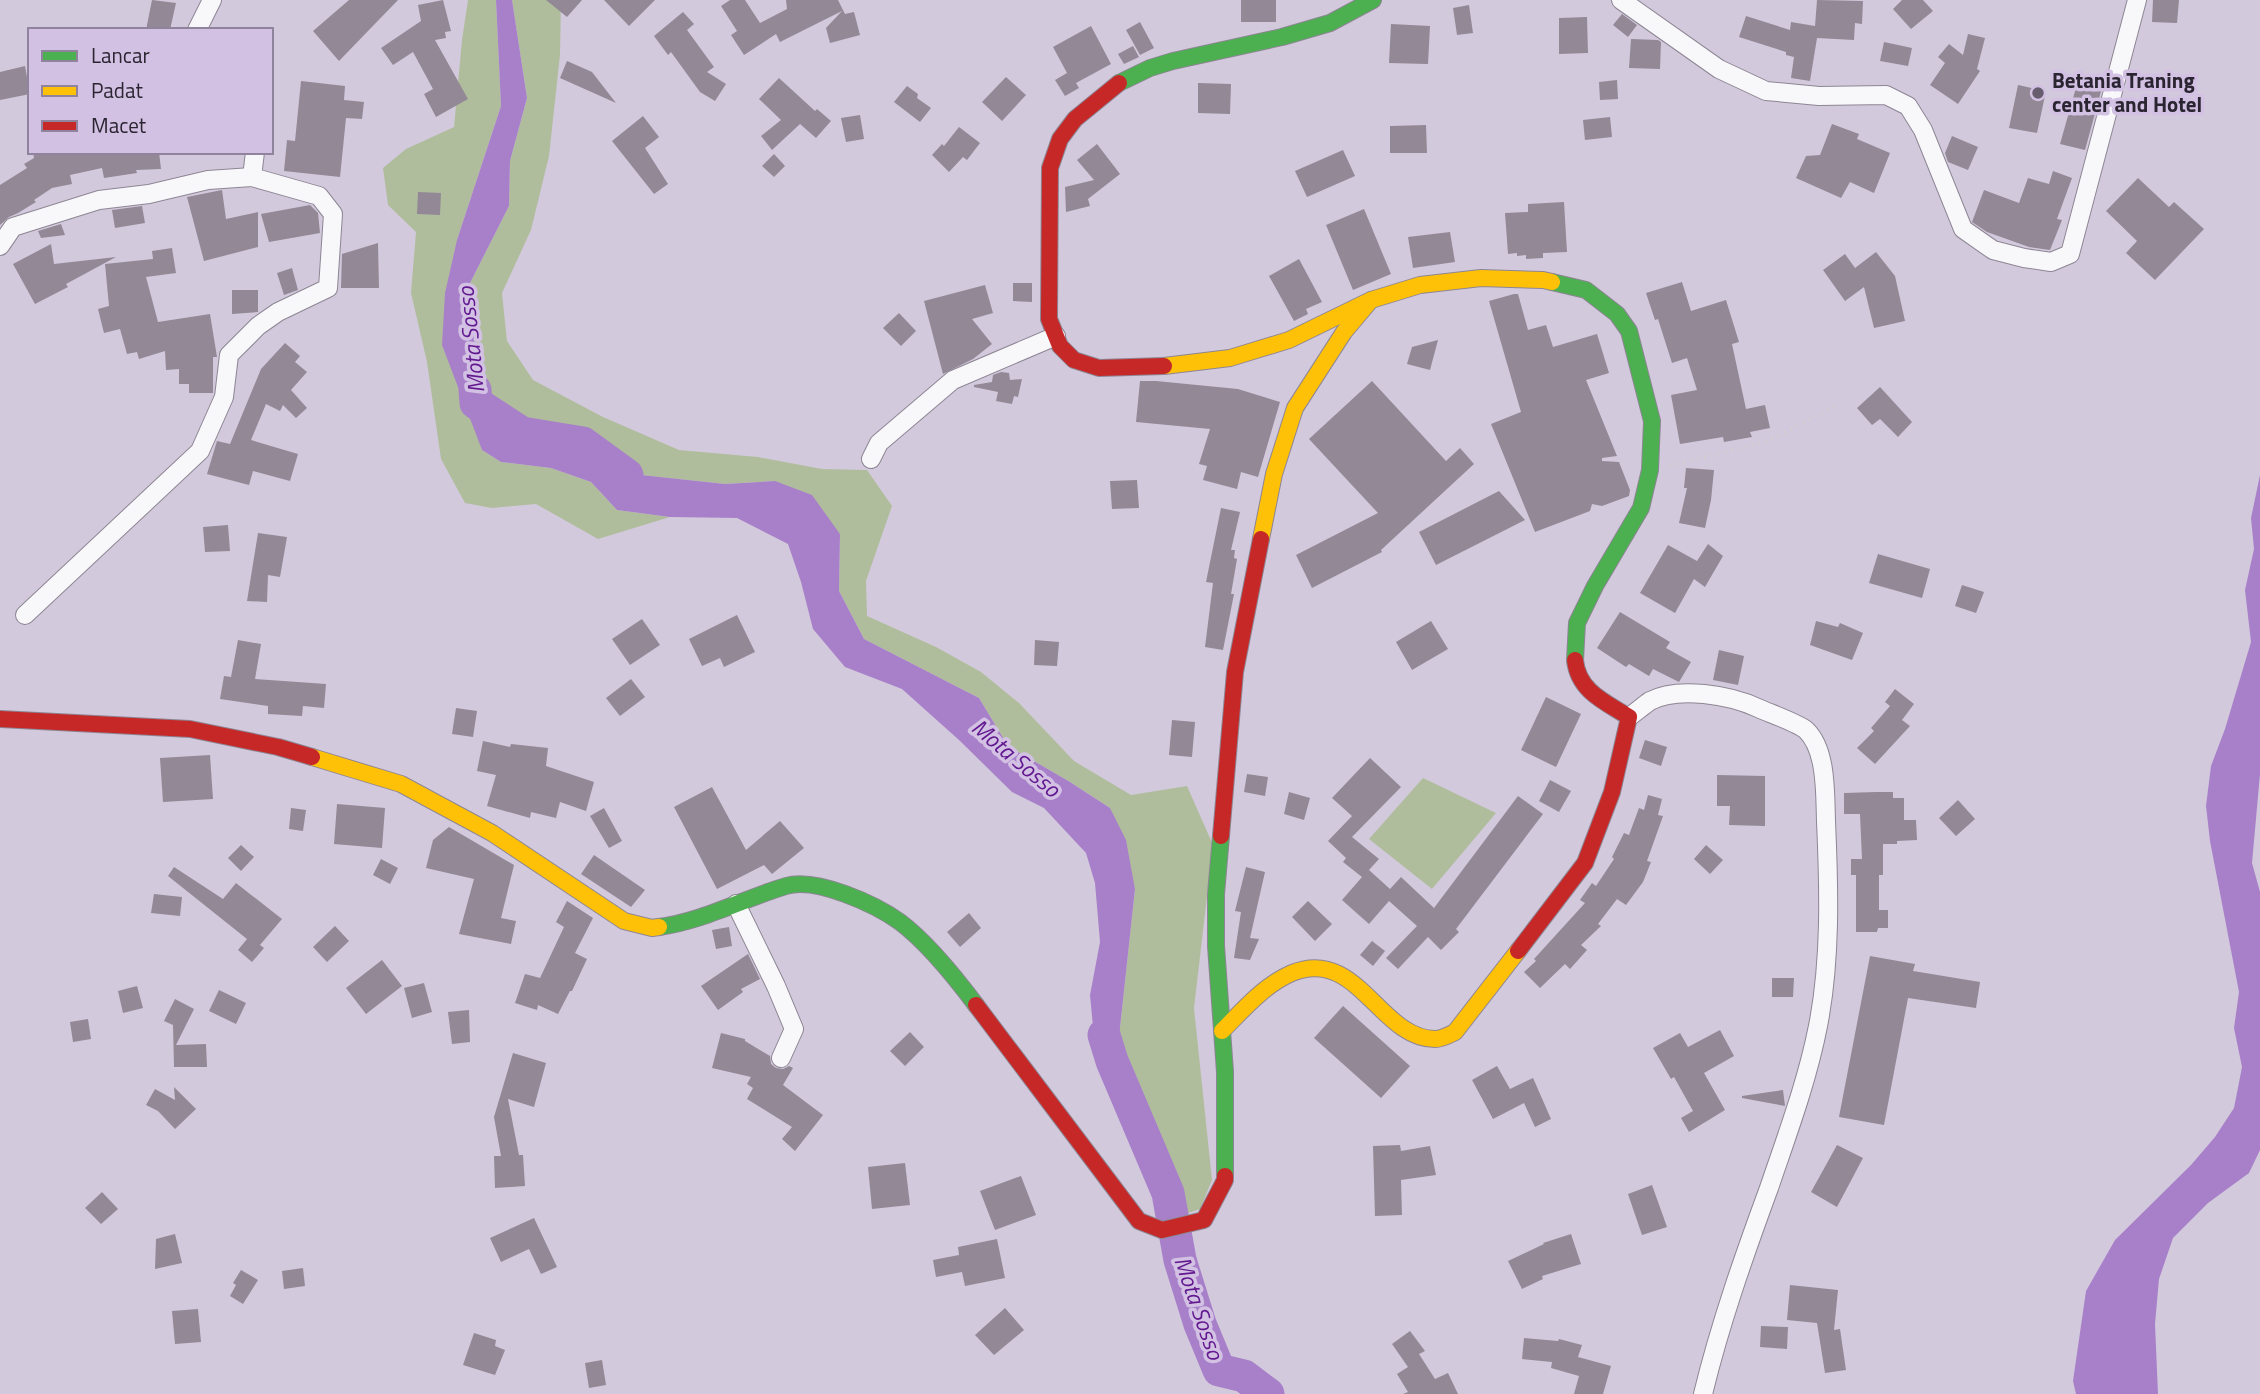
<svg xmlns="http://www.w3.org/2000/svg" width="2260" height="1394" font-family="'Titillium Web',sans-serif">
<rect width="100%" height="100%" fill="#d3c9dc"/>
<g fill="#b0bd9d">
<polygon points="468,0 496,0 501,106 457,240 467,405 482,450 501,462 551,468 591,482 617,510 670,517 598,539 536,504 492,508 465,503 441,459 427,362 411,293 416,232 388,205 383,168 406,149 454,127 462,40"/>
<polygon points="512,0 561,0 560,55 549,156 531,230 502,293 507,341 533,380 603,417 679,450 758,457 822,469 867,470 892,506 866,581 867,616 936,647 981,672 1019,703 1074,761 1131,795 1187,786 1213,845 1194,1008 1212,1180 1200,1209 1182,1215 1163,1142 1119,1037 1135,889 1110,808 1070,782 1008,746 979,698 864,639 839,591 840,534 775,481 725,484 640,475 606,448 550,447 511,434 478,380 469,285 509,206 510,161 527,98"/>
<polygon points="1423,778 1496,813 1432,889 1369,839"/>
</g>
<g fill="#a880c9">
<polygon points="496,0 512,0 527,98 510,161 509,206 469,285 478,380 511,434 550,447 606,448 641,475 725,484 775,481 812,495 840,534 839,591 864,639 979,698 1008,746 1070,782 1110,808 1126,840 1135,889 1119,1037 1117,1101 1096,1058 1090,995 1100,942 1095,883 1086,853 1044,808 1012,792 959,740 902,689 845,667 813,629 801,582 788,544 737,518 670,517 617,510 591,482 551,468 501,462 482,450 442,345 445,293 457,240 501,106"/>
<polygon points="2260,475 2260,774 2252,863 2260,892 2260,1150 2249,1173 2208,1203 2173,1238 2159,1279 2155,1324 2158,1394 2076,1394 2073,1381 2086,1291 2115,1240 2191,1165 2215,1137 2234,1108 2242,1067 2234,1028 2239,992 2210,841 2206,806 2211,766 2225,729 2251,642 2245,590 2254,549 2251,518"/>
</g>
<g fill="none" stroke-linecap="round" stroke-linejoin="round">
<g stroke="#a880c9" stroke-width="33">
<polyline points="475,390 476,403 522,433 583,443 627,475"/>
<polyline points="1104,1035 1112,1061 1168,1193 1180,1260 1200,1324 1219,1370 1244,1376 1268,1394"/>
</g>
</g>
<g fill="#928896">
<polygon points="152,0 176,3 170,30 146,30"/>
<polygon points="349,0 398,0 339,61 313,31"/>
<polygon points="443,0 451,31 445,32 446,38 435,40 468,99 436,117 424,94 433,89 413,52 393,65 381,48 421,21 418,5"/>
<polygon points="546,0 582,0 567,17"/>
<polygon points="604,0 655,0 629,26"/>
<polygon points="730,0 745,0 760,23 787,9 786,0 838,0 845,14 854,12 860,35 830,43 826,28 842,11 780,42 776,34 744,55 731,35 737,31 721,6"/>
<rect x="1241" y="0" width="35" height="22"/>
<polygon points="1817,0 1863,1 1862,24 1855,23 1854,40 1817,38 1810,81 1791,78 1794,57 1786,55 1786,52 1739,37 1746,16 1790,30 1791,22 1815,26"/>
<polygon points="1902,0 1923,0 1933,11 1911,29 1893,9"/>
<polygon points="2153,0 2179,0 2177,23 2152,22"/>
<polygon points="1469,5 1473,33 1457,35 1453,8"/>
<polygon points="683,12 694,24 687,30 714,67 707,72 726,84 715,101 700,92 671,52 668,55 654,36"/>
<polygon points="1622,14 1637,25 1628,37 1613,25"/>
<polygon points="1587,17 1588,53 1559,54 1559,18"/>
<polygon points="1140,22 1154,48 1140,55 1126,30"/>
<polygon points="1391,24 1430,26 1428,64 1389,63"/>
<polygon points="1091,26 1111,64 1076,83 1079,88 1065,96 1055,80 1067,73 1053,47"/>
<polygon points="1968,34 1985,38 1977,69 1980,71 1958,104 1930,85 1945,63 1938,57 1949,44 1963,55"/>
<polygon points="1631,39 1658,40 1661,42 1660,69 1629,68"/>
<polygon points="1884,42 1912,48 1908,66 1880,61"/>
<polygon points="1133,46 1139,57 1124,64 1118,54"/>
<polygon points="567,61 592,72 616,103 560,78"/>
<polygon points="25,66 30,94 0,100 0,72"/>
<polygon points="1006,77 1026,95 1002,121 982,102"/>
<polygon points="2079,77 2103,84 2085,150 2060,144"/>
<polygon points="779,78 815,111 817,109 831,121 816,138 800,124 772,150 761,136 781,120 759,99"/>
<polygon points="1617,80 1618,99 1600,100 1599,82"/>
<polygon points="301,81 345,86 344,100 364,102 362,119 346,118 340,177 284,171 287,140 295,141"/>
<polygon points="1198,83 1231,84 1230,114 1198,113"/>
<polygon points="2018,85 2046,91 2037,133 2009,128"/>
<polygon points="907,86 918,94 917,98 931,108 920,122 894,102"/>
<polygon points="860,115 864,139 846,142 841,118"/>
<polygon points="643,116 659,137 645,148 668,184 654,194 612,141"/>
<polygon points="1610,117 1612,137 1585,140 1583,120"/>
<polygon points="1832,124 1859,134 1857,139 1890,153 1874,193 1850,182 1841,198 1796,178 1806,156 1820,155"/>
<polygon points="1426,125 1427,153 1390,153 1390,126"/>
<polygon points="959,127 980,143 967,160 963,157 949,172 932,155 942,144 944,146"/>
<polygon points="1952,136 1978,147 1968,170 1948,162 1945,153"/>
<polygon points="1097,144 1120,174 1088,199 1090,206 1066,212 1065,187 1094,180 1077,160"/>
<polygon points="1343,150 1355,176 1307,197 1295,171"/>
<polygon points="33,152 86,152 86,155 106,152 159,152 161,169 136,170 137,173 104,178 102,168 70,175 72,184 52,188 34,200 36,202 18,213 9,217 0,225 0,185 27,168 24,164 34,158"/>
<polygon points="774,154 785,166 774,177 762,166"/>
<polygon points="2053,171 2072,178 2057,219 2062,220 2050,250 2029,247 1987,232 1972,222 1984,190 2019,203 2028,178 2049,184"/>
<polygon points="2138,178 2169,207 2174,202 2204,229 2155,280 2126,253 2137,241 2106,211"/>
<polygon points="222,190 226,219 258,212 258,247 204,261 187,197"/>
<polygon points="418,192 441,193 440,215 417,214"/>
<polygon points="1564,202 1567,252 1543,253 1543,258 1526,259 1526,255 1517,256 1517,253 1508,254 1505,213 1528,212 1528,204"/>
<polygon points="310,205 318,213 320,233 269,242 261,214"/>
<polygon points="142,206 145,223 115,228 112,210"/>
<polygon points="1364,209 1391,274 1353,290 1326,225"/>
<polygon points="61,224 65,235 41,238 38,231"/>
<polygon points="1450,232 1455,262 1413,268 1408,237"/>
<polygon points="378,243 379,288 341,288 342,254"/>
<polygon points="51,244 54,264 116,257 66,284 68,287 35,304 13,264"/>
<polygon points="172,248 176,273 146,277 158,322 210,314 217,357 213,357 213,393 189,393 189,384 179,384 179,369 166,370 165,351 139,359 137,352 127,354 120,329 104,333 98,309 109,306 105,264 153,259 152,251"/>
<polygon points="1876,252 1895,276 1905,321 1874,328 1864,287 1845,301 1823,270 1845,254 1855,268"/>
<polygon points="1299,259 1322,302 1306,309 1308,314 1294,321 1269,276"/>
<polygon points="292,268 298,290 284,295 277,273"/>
<polygon points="1682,282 1691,311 1726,300 1739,342 1732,344 1746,409 1765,405 1770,428 1750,432 1752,437 1724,442 1723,437 1680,444 1671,395 1697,390 1687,358 1672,363 1658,319 1655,320 1646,293"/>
<polygon points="1013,283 1032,283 1032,302 1013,301"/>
<polygon points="985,285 993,313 972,319 992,344 973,359 943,374 924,301"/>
<polygon points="232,290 258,290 258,312 232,314"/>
<polygon points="1514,294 1518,294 1528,330 1546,325 1553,347 1597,334 1609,373 1586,380 1617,456 1602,458 1602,461 1619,462 1630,490 1629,496 1602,506 1592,504 1590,511 1535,532 1491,424 1521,412 1489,301"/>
<polygon points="899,313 916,331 901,346 883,328"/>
<polygon points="1438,340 1430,370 1407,364 1412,347"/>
<polygon points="285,343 300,356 295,362 307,372 291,390 307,408 296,418 283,405 280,411 266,404 251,440 298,454 290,481 253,471 249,485 207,474 217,441 230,444 261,369"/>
<polygon points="1001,372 1009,373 1010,380 1022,379 1018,397 1014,396 1012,404 996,401 998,392 974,387 974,385 992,382 993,375"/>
<polygon points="1140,381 1156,381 1238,389 1280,402 1258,477 1241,472 1237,489 1203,480 1207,466 1199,464 1210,429 1136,422"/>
<polygon points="1372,381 1446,461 1460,448 1474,464 1381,550 1382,552 1312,588 1296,555 1378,513 1309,439"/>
<polygon points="1880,387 1912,422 1898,437 1880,419 1872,425 1857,408"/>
<polygon points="1686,468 1714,470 1711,500 1705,528 1679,523 1687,488 1684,488"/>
<polygon points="1137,480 1139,508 1112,509 1110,481"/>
<polygon points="1499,491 1525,520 1436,565 1419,532"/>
<polygon points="1221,508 1240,512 1231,550 1235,550 1234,558 1237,559 1231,594 1234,594 1223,650 1205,647 1213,583 1206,582"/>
<polygon points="228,525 230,551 205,552 203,527"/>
<polygon points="258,533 287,537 280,577 268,575 267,602 247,601"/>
<polygon points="1708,544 1723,556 1705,587 1694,579 1675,613 1640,593 1668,545 1697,561"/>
<polygon points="1878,554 1930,569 1922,598 1869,583"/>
<polygon points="1962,585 1984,592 1976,613 1955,606"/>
<polygon points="1620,612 1670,642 1666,648 1691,662 1679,682 1653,669 1649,676 1629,664 1626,667 1597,648"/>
<polygon points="737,615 755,652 724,667 720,658 702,666 689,639"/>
<polygon points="642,619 660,645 630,665 612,639"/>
<polygon points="1431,621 1448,649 1412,670 1396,642"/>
<polygon points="1816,621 1838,627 1840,623 1863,633 1852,660 1810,645"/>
<polygon points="238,640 261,644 255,679 326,684 324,708 303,706 302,716 268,714 268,706 220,699 224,676 231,677"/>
<polygon points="1035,640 1059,642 1057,666 1034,665"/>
<polygon points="1719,650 1744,656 1738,685 1713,680"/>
<polygon points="631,679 645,697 620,716 606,698"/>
<polygon points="1895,689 1914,704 1902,720 1910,726 1875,764 1857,748 1874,731 1871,728 1890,706 1885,702"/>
<polygon points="1546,697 1581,714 1556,767 1521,750"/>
<polygon points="456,708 477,711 473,737 452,734"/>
<polygon points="1172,720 1195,722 1192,757 1169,755"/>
<polygon points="1645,740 1667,747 1661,766 1639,758"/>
<polygon points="483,741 510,747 511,744 548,748 546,766 594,782 586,811 560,802 556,818 531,812 530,818 487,806 496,775 477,771"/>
<polygon points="210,755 213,799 163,802 160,758"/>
<polygon points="1370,758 1401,787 1352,837 1379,859 1369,870 1390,889 1401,877 1434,908 1518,796 1543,814 1456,929 1459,932 1441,950 1428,937 1398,969 1386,958 1417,926 1389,901 1369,924 1342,900 1362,877 1343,862 1346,858 1328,841 1352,816 1332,798"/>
<polygon points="1247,774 1268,777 1265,796 1244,792"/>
<polygon points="1717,775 1765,776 1765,826 1729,825 1730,806 1717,806"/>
<polygon points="1550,780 1571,791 1559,812 1539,801"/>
<polygon points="712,787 746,850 780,821 804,848 772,874 764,865 717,889 674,807"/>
<polygon points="1289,792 1310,798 1304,820 1284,814"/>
<polygon points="1876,792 1893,792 1893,798 1904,798 1904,820 1916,820 1917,840 1897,841 1897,844 1883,844 1883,875 1879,875 1879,910 1888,910 1888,928 1878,928 1877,932 1856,932 1856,875 1851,875 1851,859 1862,859 1860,814 1844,814 1844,793"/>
<polygon points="1648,795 1662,799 1658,815 1663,816 1647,861 1651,862 1643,882 1626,905 1617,899 1598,924 1601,926 1581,945 1587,950 1570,969 1565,964 1540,988 1524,972 1536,961 1534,959 1585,903 1580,900 1592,883 1596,886 1614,859 1612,857 1624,833 1629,835 1639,808 1644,810"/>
<polygon points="1958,800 1975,819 1956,836 1939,818"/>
<polygon points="337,804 385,808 382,848 334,844"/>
<polygon points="291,808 306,810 303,831 289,829"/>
<polygon points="604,808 622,841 609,848 590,816"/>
<polygon points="449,827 514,865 501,918 516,921 511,944 459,934 474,879 426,868 433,840"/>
<polygon points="241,845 254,857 241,871 228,858"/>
<polygon points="1706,845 1723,860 1710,874 1694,859"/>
<polygon points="594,855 645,890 631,907 581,874"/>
<polygon points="381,859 398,868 390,884 373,875"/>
<polygon points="174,867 223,899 236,883 282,919 260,945 264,948 252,962 238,950 247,939 168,876"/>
<polygon points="1246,867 1265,872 1250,938 1259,939 1250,960 1234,958 1241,912 1235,911"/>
<polygon points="154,894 182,897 180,916 151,913"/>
<polygon points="567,901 593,918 575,953 587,959 572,991 570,991 558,1014 538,1005 537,1010 515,1003 525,974 540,978 564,927 556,922"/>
<polygon points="1308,901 1332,924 1315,941 1292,917"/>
<polygon points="969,913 981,928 960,947 947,932"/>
<polygon points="335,926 349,941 327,962 313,947"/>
<polygon points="729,927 732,946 716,949 712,930"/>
<polygon points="1372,941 1385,951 1373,966 1360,955"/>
<polygon points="748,954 760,979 741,989 743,992 718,1010 701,986"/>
<polygon points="1870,956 1915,964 1913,971 1980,982 1976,1008 1908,998 1884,1125 1839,1117"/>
<polygon points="382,960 402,986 366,1014 346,988"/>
<polygon points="1772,978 1794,978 1793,997 1772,997"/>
<polygon points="424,983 432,1012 412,1018 404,988"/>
<polygon points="137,986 143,1008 123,1013 118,991"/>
<polygon points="219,990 246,1003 236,1024 209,1011"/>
<polygon points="175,999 194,1009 176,1045 206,1044 207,1067 174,1067 173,1025 164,1021"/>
<polygon points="1343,1006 1410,1066 1381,1098 1314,1038"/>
<polygon points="469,1010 470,1042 452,1044 448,1012"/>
<polygon points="88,1019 91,1039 73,1042 70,1022"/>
<polygon points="1720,1030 1734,1056 1704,1073 1725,1110 1689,1132 1681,1118 1693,1111 1674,1077 1671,1079 1653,1048 1680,1033 1688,1047"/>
<polygon points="910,1032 924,1047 905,1066 890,1051"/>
<polygon points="721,1033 745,1039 745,1041 770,1056 771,1064 776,1068 783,1069 789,1066 793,1068 783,1085 823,1115 795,1151 782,1139 792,1127 747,1099 753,1088 747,1084 751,1077 712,1068"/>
<polygon points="513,1053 546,1063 534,1107 508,1099 519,1155 523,1155 525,1186 495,1188 494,1156 501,1156 494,1117"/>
<polygon points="1497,1066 1510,1089 1533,1078 1551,1119 1535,1127 1524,1103 1493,1119 1472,1080"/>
<polygon points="174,1087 196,1109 175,1129 158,1111 146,1105 155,1089 175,1100"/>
<polygon points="1783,1090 1785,1106 1742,1098 1742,1096"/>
<polygon points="1400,1145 1401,1151 1430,1146 1436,1175 1401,1180 1402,1215 1375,1216 1373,1146"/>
<polygon points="1837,1145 1863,1158 1837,1207 1811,1192"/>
<polygon points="905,1163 910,1205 872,1209 868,1167"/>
<polygon points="1021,1176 1036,1215 995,1230 980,1191"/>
<polygon points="1652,1185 1667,1227 1642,1235 1628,1194"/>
<polygon points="102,1192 118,1209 101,1224 85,1208"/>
<polygon points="534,1218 557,1267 541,1274 529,1249 501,1262 490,1238"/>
<polygon points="175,1234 182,1263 155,1269 156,1239"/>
<polygon points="1571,1234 1581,1264 1542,1276 1543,1279 1522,1289 1508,1261 1544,1244 1543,1243"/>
<polygon points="997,1239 1005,1278 965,1286 962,1272 936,1277 933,1260 959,1255 958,1247"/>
<polygon points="303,1268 305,1286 284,1289 282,1271"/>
<polygon points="241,1270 258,1280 243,1304 230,1296 236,1285 233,1283"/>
<polygon points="1790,1285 1838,1290 1834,1330 1840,1329 1846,1370 1825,1373 1817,1323 1787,1320"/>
<polygon points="1005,1308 1024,1330 994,1355 975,1335"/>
<polygon points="198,1309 201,1342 175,1344 172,1311"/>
<polygon points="1761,1326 1788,1327 1787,1349 1760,1347"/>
<polygon points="1410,1331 1425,1351 1419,1354 1435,1379 1448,1373 1458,1394 1403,1394 1408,1392 1397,1374 1408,1367 1392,1344"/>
<polygon points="474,1333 496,1340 495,1346 505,1350 495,1375 463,1365"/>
<polygon points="1524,1338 1558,1341 1559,1339 1582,1345 1578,1357 1611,1366 1603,1394 1574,1394 1579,1376 1551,1368 1552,1362 1522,1359"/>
<polygon points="602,1360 606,1385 589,1388 585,1363"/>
</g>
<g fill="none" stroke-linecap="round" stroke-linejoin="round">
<g stroke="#8d8694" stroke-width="20">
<g id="street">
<polyline points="1621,0 1719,69 1766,91 1819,96 1886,95 1908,106 1923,130 1963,229 1993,250 2024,258 2051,262 2070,254 2137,0"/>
<polyline points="197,30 212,0"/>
<polyline points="0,246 13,227 99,200 149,194 208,180 252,177"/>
<polyline points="871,459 879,443 953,380 1056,336"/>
<polyline points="25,615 200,451 224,397 229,355 258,326 278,312 328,288 333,214 319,196 252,177 255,152"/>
<path d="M1629,717C1636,712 1643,706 1650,701C1678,686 1730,695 1758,708C1769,713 1798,723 1806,730C1827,750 1825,794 1826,821C1829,888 1831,960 1818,1026C1807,1082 1787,1135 1769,1188C1744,1256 1720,1324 1703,1394"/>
<polyline points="736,904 776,986 794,1029 781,1058"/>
</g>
</g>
<g stroke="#8d8694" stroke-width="18">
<g id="fast">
<polyline points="1119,83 1150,68 1173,61 1282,37 1330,23 1373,0"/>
<polyline points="1552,282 1586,290 1617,314 1629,331 1652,421 1650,470 1641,508 1595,586 1577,623 1575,660"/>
<polyline points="1221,836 1216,894 1216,946 1225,1072 1225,1176"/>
<path d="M659,927C703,921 743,899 786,886C816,877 875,904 900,922C928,943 955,977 976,1005"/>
</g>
</g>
<g stroke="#8d8694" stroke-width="18">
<g id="slow">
<polyline points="1371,300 1420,285 1481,278 1543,280 1552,282"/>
<polyline points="1164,366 1230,358 1289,340 1371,300 1344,332 1295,408 1274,474 1261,539"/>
<polyline points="312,757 401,784 492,833 624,921 652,928 659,927"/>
<path d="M1222,1031C1243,1010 1264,985 1292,973C1357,946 1380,1039 1435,1039C1442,1039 1449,1035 1455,1032L1518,951"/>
</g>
</g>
<g stroke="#8d8694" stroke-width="18">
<g id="jam">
<polyline points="1119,83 1075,119 1060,139 1050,168 1049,319 1060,346 1074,360 1099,368 1164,366"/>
<polyline points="0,719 190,729 278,747 312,757"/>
<polyline points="1221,836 1235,672 1261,539"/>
<path d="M1518,951L1585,863L1612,792L1629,717C1605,702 1578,691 1575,660"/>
<polyline points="976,1005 1139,1221 1162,1230 1204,1220 1225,1180 1225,1176"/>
</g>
</g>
<polyline stroke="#d1ced4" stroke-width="3.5" stroke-dasharray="2 5" stroke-linecap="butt" points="1670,466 1766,442 1836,406"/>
<use href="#street" stroke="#f8f7fa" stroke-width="18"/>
<use href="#fast" stroke="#4caf50" stroke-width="16"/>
<use href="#slow" stroke="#ffc107" stroke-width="16"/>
<use href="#jam" stroke="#c62828" stroke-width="16"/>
</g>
<circle fill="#665e6e" stroke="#d3c1e4" stroke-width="2.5" cx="2038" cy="93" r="7"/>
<g text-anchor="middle" stroke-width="7" stroke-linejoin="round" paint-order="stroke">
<g font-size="21" font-weight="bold" fill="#2b2532" stroke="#d3c1e4" text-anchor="start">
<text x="2052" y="88">Betania Traning<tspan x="2052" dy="24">center and Hotel</tspan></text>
</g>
<g font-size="23" font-style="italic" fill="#621990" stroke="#d3c1e4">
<text transform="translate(471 340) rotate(-96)" y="8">Mota Sosso</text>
<text transform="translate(1016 758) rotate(40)" y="8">Mota Sosso</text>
<text transform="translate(1199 1308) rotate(71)" y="8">Mota Sosso</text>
</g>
</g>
<rect x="28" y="28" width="245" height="126" fill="#d3c1e4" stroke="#90839d" stroke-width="2"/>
<rect x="42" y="51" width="35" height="10" fill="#4caf50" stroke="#90839d" stroke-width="2"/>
<text x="91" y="63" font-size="21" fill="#2b2532">Lancar</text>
<rect x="42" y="86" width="35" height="10" fill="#ffc107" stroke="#90839d" stroke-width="2"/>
<text x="91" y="98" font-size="21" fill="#2b2532">Padat</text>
<rect x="42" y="121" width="35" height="10" fill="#c62828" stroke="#90839d" stroke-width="2"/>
<text x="91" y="133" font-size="21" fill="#2b2532">Macet</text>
</svg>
